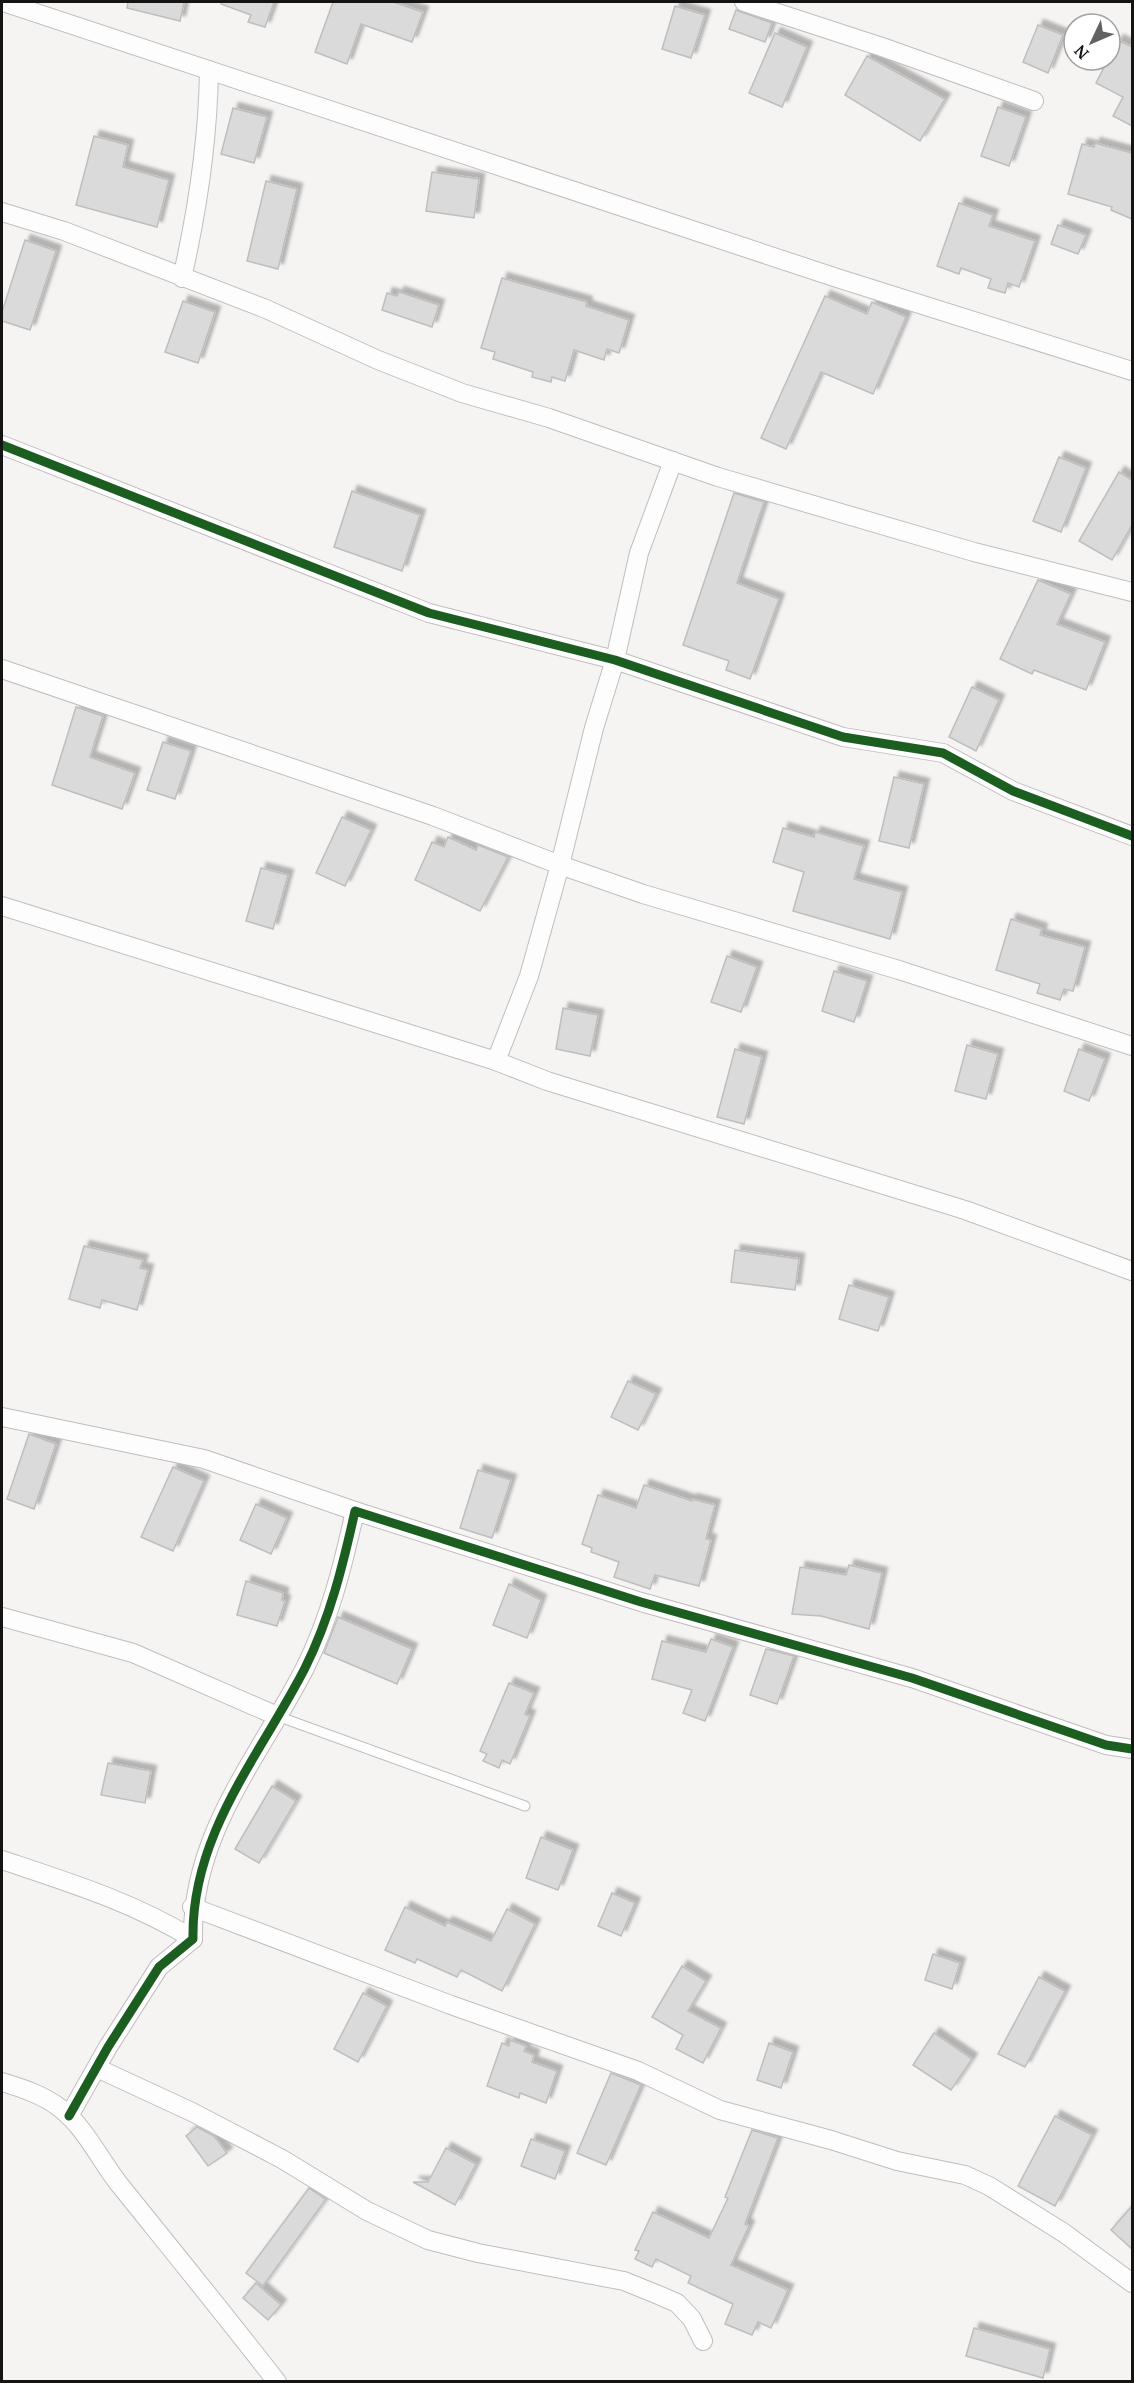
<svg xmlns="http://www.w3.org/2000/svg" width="1134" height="2383" font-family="'PT Serif',serif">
<defs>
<filter id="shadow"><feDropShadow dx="5.5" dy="-5.5" stdDeviation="1.5" flood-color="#0004"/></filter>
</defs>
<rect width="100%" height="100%" fill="#f6f4f3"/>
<g fill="#dbdada" stroke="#bebebe" stroke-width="1.5" filter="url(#shadow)">
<polygon points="128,2 184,2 180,21 127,8"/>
<polygon points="221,2 274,2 265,27 248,22 251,15 221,4"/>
<polygon points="333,2 393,2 423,12 412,42 361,24 347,64 315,52"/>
<polygon points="675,6 705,15 691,58 662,49"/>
<polygon points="736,10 772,23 765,42 729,29"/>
<polygon points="1038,25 1063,35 1048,73 1023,62"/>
<polygon points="775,33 807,47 782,107 749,93"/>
<polygon points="1118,40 1132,47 1132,126 1113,116 1123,97 1096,83"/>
<polygon points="867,56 945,99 920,141 845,95"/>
<polygon points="998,107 1026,117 1009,166 981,156"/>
<polygon points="233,108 267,117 254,163 221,154"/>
<polygon points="94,136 128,145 123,167 169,180 157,227 76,205"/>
<polygon points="1095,143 1132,153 1132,219 1111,210 1112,207 1068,194 1082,144 1094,147"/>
<polygon points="432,172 479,179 474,218 426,211"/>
<polygon points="266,181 297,189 278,269 247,261"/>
<polygon points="959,203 993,215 989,226 1035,241 1019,287 1008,283 1005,293 988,288 991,279 961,268 959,274 937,266"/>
<polygon points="1058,225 1086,235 1078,254 1051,244"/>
<polygon points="25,240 56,251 30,330 2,321 2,312"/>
<polygon points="502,278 587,302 586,306 629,320 619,353 607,349 604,360 574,350 565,381 552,377 551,382 532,377 533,372 493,359 495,352 481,348"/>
<polygon points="399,292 439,305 432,327 382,310 387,293 397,296"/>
<polygon points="825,296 867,314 872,302 906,317 873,394 821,372 786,449 761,438"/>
<polygon points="183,301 215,312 198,363 165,352"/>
<polygon points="1059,457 1086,468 1061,532 1033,521"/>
<polygon points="1119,472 1132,480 1132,525 1112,560 1079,541"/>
<polygon points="352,491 420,515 402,571 334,547"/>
<polygon points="734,493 764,502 737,583 779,599 750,679 726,670 729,661 683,645"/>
<polygon points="1038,580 1071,594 1057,624 1105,642 1086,690 1034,670 1032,674 1000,659"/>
<polygon points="972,687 999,700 976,751 949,737"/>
<polygon points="76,707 103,716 90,757 135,773 122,809 52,785"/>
<polygon points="163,742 191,751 175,799 147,790"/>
<polygon points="894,777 924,784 909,848 879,841"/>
<polygon points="342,817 371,830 345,886 316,873"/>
<polygon points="783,828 814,837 815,832 864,846 854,879 902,892 890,939 793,911 804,872 773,862"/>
<polygon points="448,837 476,850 478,845 508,857 480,911 415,880 432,842 444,847"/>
<polygon points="261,868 288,875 273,929 246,921"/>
<polygon points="1011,919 1042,929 1040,935 1085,947 1073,991 1064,989 1060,1000 1037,993 1040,984 996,970"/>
<polygon points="727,956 757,967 741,1012 711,1002"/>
<polygon points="834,971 867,981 854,1022 822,1011"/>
<polygon points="563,1008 598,1015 590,1056 556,1049"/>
<polygon points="967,1045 998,1054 986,1099 955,1091"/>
<polygon points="735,1049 762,1057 744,1124 717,1117"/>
<polygon points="1079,1049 1105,1059 1089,1101 1064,1091"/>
<polygon points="84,1246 143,1260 140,1268 148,1270 137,1310 102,1300 100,1308 69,1299"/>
<polygon points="735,1250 799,1259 795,1290 731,1282"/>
<polygon points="849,1285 889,1297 878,1331 839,1319"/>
<polygon points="628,1381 656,1394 638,1430 611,1417"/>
<polygon points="29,1434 56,1444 34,1509 7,1499"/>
<polygon points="173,1467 204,1481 173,1551 141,1537"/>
<polygon points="478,1470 511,1480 492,1538 460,1528"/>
<polygon points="644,1485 692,1501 692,1499 715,1505 706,1539 711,1540 699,1586 655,1575 650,1589 614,1577 619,1562 591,1552 592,1548 582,1544 598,1495 636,1508"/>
<polygon points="256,1504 287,1518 271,1554 240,1540"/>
<polygon points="849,1565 882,1573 869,1629 821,1616 792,1614 800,1567 846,1575"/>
<polygon points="246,1581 283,1593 282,1600 285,1601 277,1626 237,1615"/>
<polygon points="509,1584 541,1600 527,1638 493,1625"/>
<polygon points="338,1617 412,1649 397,1684 324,1653"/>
<polygon points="711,1639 733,1647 705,1721 683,1713 692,1690 652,1679 662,1641 706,1652"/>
<polygon points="766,1649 794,1656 777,1704 750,1695"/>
<polygon points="509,1683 534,1693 525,1714 530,1716 510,1764 502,1760 499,1768 483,1761 487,1754 480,1751"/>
<polygon points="108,1763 151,1771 145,1803 101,1795"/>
<polygon points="272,1786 296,1801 259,1863 235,1849"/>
<polygon points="541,1837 573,1850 558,1890 526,1878"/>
<polygon points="612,1893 635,1903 621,1936 598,1926"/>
<polygon points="405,1907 445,1926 447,1922 491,1941 507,1909 535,1924 502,1991 461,1970 457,1977 417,1959 415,1963 385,1950"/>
<polygon points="933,1954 960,1963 952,1989 925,1980"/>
<polygon points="682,1966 706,1981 688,2011 721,2028 703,2063 676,2049 683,2035 652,2017"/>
<polygon points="1039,1977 1065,1991 1025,2067 998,2054"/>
<polygon points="363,1993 387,2006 358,2062 334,2049"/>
<polygon points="934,2033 972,2059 951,2090 913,2065"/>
<polygon points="510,2040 526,2046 524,2051 534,2055 532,2062 557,2071 546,2103 520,2093 519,2098 487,2086 502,2043 509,2046"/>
<polygon points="769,2043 793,2052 781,2088 757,2080"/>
<polygon points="611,2073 641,2085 606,2165 577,2153"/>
<polygon points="1055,2116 1092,2135 1055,2206 1018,2186"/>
<polygon points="197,2127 214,2136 227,2153 208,2166 186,2136"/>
<polygon points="752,2130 778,2138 745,2224 749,2226 731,2265 788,2290 771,2328 758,2322 752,2335 725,2324 733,2304 688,2283 691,2276 656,2259 652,2267 635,2259 639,2251 635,2250 653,2212 709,2238 728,2198 725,2197"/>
<polygon points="531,2139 565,2151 555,2179 521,2166"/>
<polygon points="446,2148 476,2164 455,2205 413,2182 428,2182"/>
<polygon points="309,2188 326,2199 263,2286 246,2273"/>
<polygon points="1132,2206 1132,2249 1111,2230"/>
<polygon points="256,2283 281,2305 268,2320 243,2298"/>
<polygon points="974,2328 1050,2349 1043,2378 966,2356"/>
</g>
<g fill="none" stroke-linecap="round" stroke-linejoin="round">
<g stroke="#bfbebd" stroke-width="11">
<polyline id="lane" points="277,1716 525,1806"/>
</g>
<g stroke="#bfbebd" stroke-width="20">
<g id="street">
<polyline points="3,2 837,278 1132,371"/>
<polyline points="744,2 882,47 1034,101"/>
<polyline points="2,212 64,231 266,309 378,360 462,393 549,418 718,477 974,552 1132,592"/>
<path d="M182,278C198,208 208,141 209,70"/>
<polyline points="2,445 429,613 615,660 843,737 943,753 1013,791 1132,836"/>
<polyline points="2,669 433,816 560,865 594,728 615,660 639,553 673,461"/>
<polyline points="2,906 496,1061 547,1081 965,1210 1132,1271"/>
<polyline points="496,1061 529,976 560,865 643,894 899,970 1132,1046"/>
<polyline points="2,1417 204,1459 355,1511"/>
<polyline points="2,1617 133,1653 277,1716"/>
<path d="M2,1860C68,1882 133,1902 193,1939"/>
<polyline points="192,1907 451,2005 638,2071 720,2110 831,2140 897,2161 965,2175 989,2186 1064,2233 1132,2283"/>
<polyline points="97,2068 192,2112 282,2159 367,2211 428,2240 478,2253 624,2281 656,2294 677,2303 692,2319 703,2341"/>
<path d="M2,2082C22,2088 43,2095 60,2108C85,2127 100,2160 119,2184C172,2250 225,2315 277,2382"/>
<path d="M69,2116L108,2047L159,1967L193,1939C191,1834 260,1756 305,1668C330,1618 343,1565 355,1511L641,1602L912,1678L1106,1745L1132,1749"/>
</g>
</g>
<use href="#lane" stroke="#fefdfd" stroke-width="9"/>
<use href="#street" stroke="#fefdfd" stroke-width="18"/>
<g stroke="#fff" stroke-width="13">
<g id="cycleway">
<polyline points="2,445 429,613 615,660 843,737 943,753 1013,791 1132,836"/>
<path d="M69,2116L108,2047L159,1967L193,1939C191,1834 260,1756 305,1668C330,1618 343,1565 355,1511L641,1602L912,1678L1106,1745L1132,1749"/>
</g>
</g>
<use href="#cycleway" stroke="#1b5e20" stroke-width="9"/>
</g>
<rect width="1134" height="2383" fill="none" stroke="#151413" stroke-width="6"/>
<g transform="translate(1092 42) rotate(226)"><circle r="28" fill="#ffffff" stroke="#a1a1a1" stroke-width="1.5"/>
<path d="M0-4.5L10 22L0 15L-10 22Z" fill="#646261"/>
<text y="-9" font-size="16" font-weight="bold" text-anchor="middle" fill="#151413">N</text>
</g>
</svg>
